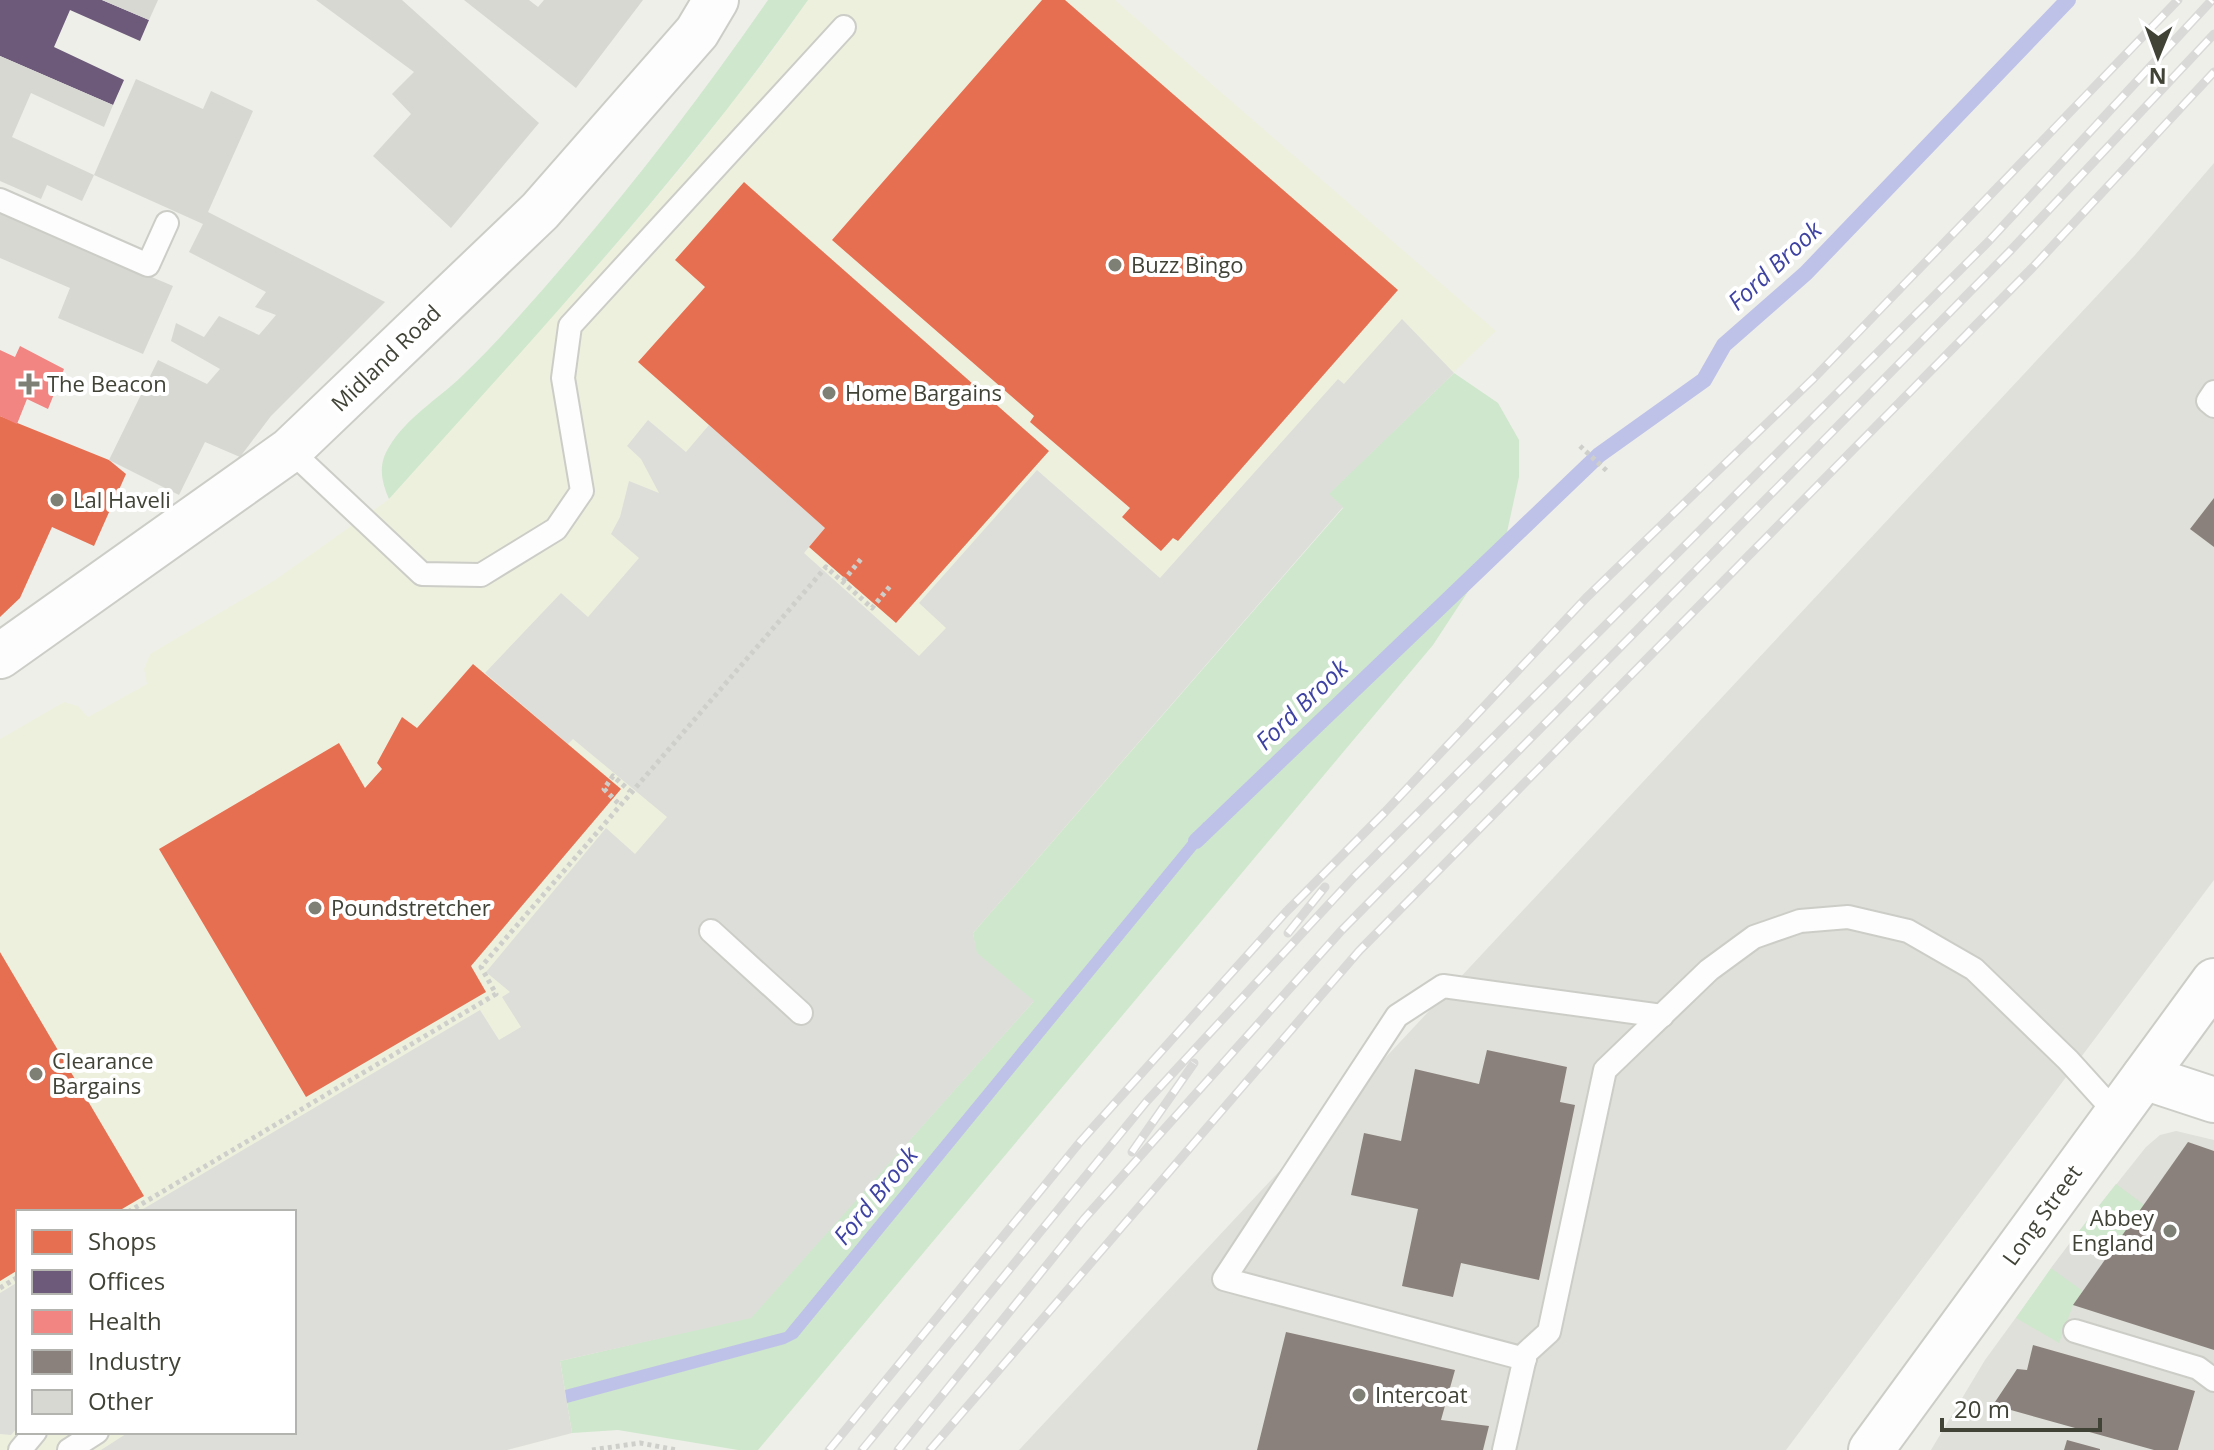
<svg xmlns="http://www.w3.org/2000/svg" width="2214" height="1450" font-family="'Open Sans',sans-serif">
<rect width="100%" height="100%" fill="#eeefe9"/>
<path fill="#eef0de" fill-rule="evenodd" d="M808,0H1115L1496,331L1329,494L977,953L751,1318L560,1361L572,1433L507,1450H0V739L64,702L78,706L88,717L147,684L144,669L150,654L275,580L389,499L593,271L681,168L769,55ZM18,1212H294V1432H18Z"/>
<g fill="#dfe0d9">
<polygon points="2214,163 2214,880 1786,1450 1019,1450 2135,255"/>
<polygon points="2176,1131 2214,1140 2214,1450 1931,1450 1985,1360 2076,1235 2146,1147 2160,1135"/>
</g>
<g fill="#cfe7cc">
<path d="M768,0H808C683,178 534,337 389,499C381,481 378,464 389,447C407,417 437,400 462,376C480,359 497,341 513,323C605,221 690,113 768,0Z"/>
<polygon points="1454,373 1498,403 1519,440 1519,477 1507,532 1433,645 758,1450 738,1450 618,1430 572,1433 560,1361 751,1317 1033,1002 976,953 973,933 1343,508 1328,494"/>
<polygon points="2116,1184 2144,1205 2107,1258 2076,1235"/>
<polygon points="2051,1268 2083,1291 2073,1305 2059,1343 2016,1318"/>
</g>
<g fill="#ddded9">
<polygon points="1402,319 1454,373 1329,494 1343,507 973,933 977,953 1034,1001 751,1318 560,1361 572,1433 507,1450 101,1450 129,1432 294,1432 294,1212 138,1212 480,1010 499,1040 521,1027 502,997 510,992 486,972 606,828 635,854 667,817 573,739 568,744 485,673 561,593 588,617 639,558 611,534 620,517 629,481 659,493 641,459 627,446 648,420 686,452 709,425 825,528 804,553 919,656 946,628 919,603 1037,470 1160,578 1338,379 1344,384"/>
<polygon points="2076,1235 2107,1258 2083,1291 2051,1268"/>
<polygon points="18,1282 18,1427 11,1435 0,1434 0,1293"/>
</g>
<polygon fill="#bfc2e8" points="1204,822 1213,829 797,1338 785,1344 567,1403 565,1390 785,1332"/>
<g fill="#e76f51">
<polygon points="1042,0 1065,0 1398,290 1178,541 1173,538 1161,551 1122,517 1130,508 1030,422 1034,416 832,240"/>
<polygon points="744,182 1049,451 896,623 809,547 825,528 638,362 705,287 675,260"/>
<polygon points="0,416 109,460 126,474 94,546 52,527 20,598 0,617"/>
<polygon points="473,664 621,789 471,966 486,992 306,1097 159,849 339,743 365,788 382,769 377,763 402,717 417,728"/>
<polygon points="0,952 144,1196 117,1212 18,1212 18,1270 0,1281"/>
</g>
<polygon fill="#6d597a" points="0,0 102,0 149,20 140,41 70,10 54,47 124,80 113,105 0,56"/>
<polygon fill="#f28482" points="20,346 64,369 48,409 27,399 17,424 0,416 0,350 15,357"/>
<g fill="#8a817c">
<polygon points="2214,498 2214,547 2190,529"/>
<polygon points="1487,1050 1567,1067 1560,1102 1575,1105 1539,1280 1461,1263 1453,1297 1402,1286 1418,1209 1351,1195 1364,1133 1401,1141 1415,1069 1479,1084"/>
<polygon points="2188,1142 2214,1151 2214,1350 2073,1305"/>
<polygon points="1286,1332 1455,1370 1441,1420 1489,1426 1483,1450 1257,1450"/>
<polygon points="2033,1345 2195,1391 2178,1450 2154,1450 1993,1405 2017,1369 2027,1370"/>
<polygon points="2067,1440 2100,1449 2100,1450 2064,1450"/>
</g>
<g fill="none" stroke-linecap="round" stroke-linejoin="round">
<polyline stroke="#bfc2e8" stroke-width="16" points="1196,841 1599,455 1704,380 1724,345 1806,273 2068,0"/>
</g>
<g fill="#d7d8d2">
<polygon points="102,0 158,0 149,20"/>
<polygon points="316,0 402,0 539,123 451,228 373,156 411,114 392,94 414,72"/>
<polygon points="464,0 529,0 538,7 544,0 643,0 576,88"/>
<polygon points="0,56 113,105 104,127 31,93 12,137 94,175 82,201 47,185 41,199 0,181"/>
<polygon points="136,79 203,109 211,91 253,111 208,212 385,302 271,416 240,457 205,442 179,495 109,460 158,360 207,384 220,369 171,341 176,323 204,337 219,316 259,335 276,315 255,307 266,292 189,252 203,224 94,175"/>
<polygon points="0,213 173,286 143,354 58,318 70,288 0,258"/>
</g>
<g fill="none" stroke-linecap="round" stroke-linejoin="round">
<g stroke="#cccdc7" stroke-width="26">
<g id="service">
<polyline points="0,200 148,265 167,223"/>
<polyline points="2214,392 2208,401 2214,406"/>
<polyline points="290,450 422,574 481,575 556,529 582,491 563,378 570,326 844,27"/>
<polyline points="711,931 801,1013"/>
<polyline points="2075,1331 2198,1368 2214,1380"/>
<polyline points="1525,1359 1224,1279 1397,1016 1443,986 1662,1016"/>
<polyline points="20,1450 35,1432"/>
<polyline points="69,1450 97,1432"/>
<polyline points="1504,1450 1526,1353 1549,1332 1605,1070 1709,970 1754,937 1800,921 1848,917 1908,931 1974,969 2068,1060 2116,1113"/>
</g>
</g>
<g stroke="#cccdc7" stroke-width="48">
<g id="minor">
<polyline points="0,656 290,450 540,211 697,32 716,0"/>
<polyline points="2144,1077 2214,1100"/>
<polyline points="1871,1450 2214,981"/>
</g>
</g>
<g stroke="#cecfcb" stroke-width="5" stroke-dasharray="4 4" stroke-linecap="butt">
<polyline points="1580,446 1608,472"/>
<polyline points="843,581 861,559"/>
<polyline points="618,803 604,789 613,776 630,791"/>
<polyline points="128,1212 496,994 481,967 826,567 872,608 891,585"/>
<polyline points="0,1288 18,1277"/>
<polyline points="592,1450 640,1443 677,1450"/>
</g>
<use href="#service" stroke="#fcfdfc" stroke-width="22"/>
<use href="#minor" stroke="#fcfdfc" stroke-width="44"/>
<g stroke="#d9d9d8" stroke-width="9">
<g id="rail">
<polyline points="1288,933 1325,887"/>
<polyline points="1132,1152 1194,1063"/>
<polyline points="829,1450 1080,1142 1286,912 1385,812 1586,598 1814,378 2178,0"/>
<polyline points="862,1450 1147,1101 1354,877 1989,241 2212,0"/>
<polyline points="898,1450 1084,1219 1341,931 2011,250 2214,34"/>
<polyline points="930,1450 1359,951 2033,267 2214,72"/>
</g>
</g>
<use href="#rail" stroke="#fff" stroke-width="6" stroke-dasharray="18" stroke-linecap="butt"/>
</g>
<g fill="#7e7f75" stroke="#fff" stroke-width="3">
<circle cx="1115" cy="265" r="8"/>
<path d="M25 372h8v8h8v8h-8v8h-8v-8h-8v-8h8z"/>
<circle cx="829" cy="393" r="8"/>
<circle cx="57" cy="500" r="8"/>
<circle cx="315" cy="908" r="8"/>
<circle cx="36" cy="1074" r="8"/>
<circle cx="2170" cy="1231" r="8"/>
<circle cx="1359" cy="1395" r="8"/>
</g>
<g text-anchor="middle" stroke-width="8" stroke-linejoin="round" paint-order="stroke">
<g font-size="22" fill="#424337" stroke="#fff" text-anchor="start">
<text x="1131" y="273">Buzz Bingo</text>
<text x="47" y="392">The Beacon</text>
<text x="845" y="401">Home Bargains</text>
<text x="73" y="508">Lal Haveli</text>
<text x="331" y="916">Poundstretcher</text>
<text x="52" y="1069">Clearance<tspan x="52" dy="25">Bargains</tspan></text>
<text x="2154" y="1226" text-anchor="end">Abbey<tspan x="2154" dy="25">England</tspan></text>
<text x="1375" y="1403">Intercoat</text>
</g>
<g font-size="22" fill="#424337" stroke="#fff">
<text transform="translate(386 358) rotate(-44)" y="8">Midland Road</text>
<text transform="translate(2042 1215) rotate(-54)" y="8">Long Street</text>
</g>
<g font-size="24" font-style="italic" fill="#3e42a2" stroke="#fff">
<text transform="translate(1775 266) rotate(-43)" y="8">Ford Brook</text>
<text transform="translate(1302 705) rotate(-44)" y="8">Ford Brook</text>
<text transform="translate(876 1196) rotate(-51)" y="8">Ford Brook</text>
</g>
</g>
<rect x="16" y="1210" width="280" height="224" fill="#ffffff" stroke="#b3b4af" stroke-width="2"/>
<rect x="32" y="1230" width="40" height="24" fill="#e76f51" stroke="#b3b4af" stroke-width="2"/>
<text x="88" y="1250" font-size="24" fill="#424337">Shops</text>
<rect x="32" y="1270" width="40" height="24" fill="#6d597a" stroke="#b3b4af" stroke-width="2"/>
<text x="88" y="1290" font-size="24" fill="#424337">Offices</text>
<rect x="32" y="1310" width="40" height="24" fill="#f28482" stroke="#b3b4af" stroke-width="2"/>
<text x="88" y="1330" font-size="24" fill="#424337">Health</text>
<rect x="32" y="1350" width="40" height="24" fill="#8a817c" stroke="#b3b4af" stroke-width="2"/>
<text x="88" y="1370" font-size="24" fill="#424337">Industry</text>
<rect x="32" y="1390" width="40" height="24" fill="#d7d8d2" stroke="#b3b4af" stroke-width="2"/>
<text x="88" y="1410" font-size="24" fill="#424337">Other</text>
<g transform="translate(2158 56) rotate(181)" stroke="#ffffff" stroke-width="6" paint-order="stroke">
<path d="M0-6L14 30L0 20L-14 30Z" fill="#424337"/>
<text y="-12" font-size="22" font-weight="bold" text-anchor="middle" fill="#424337">N</text>
</g>
<path d="M1942 1418v12h158v-12" fill="none" stroke="#424337" stroke-width="4"/>
<text x="1954" y="1418" font-size="24" fill="#424337" stroke="#ffffff" stroke-width="6" paint-order="stroke">20 m</text>
</svg>
